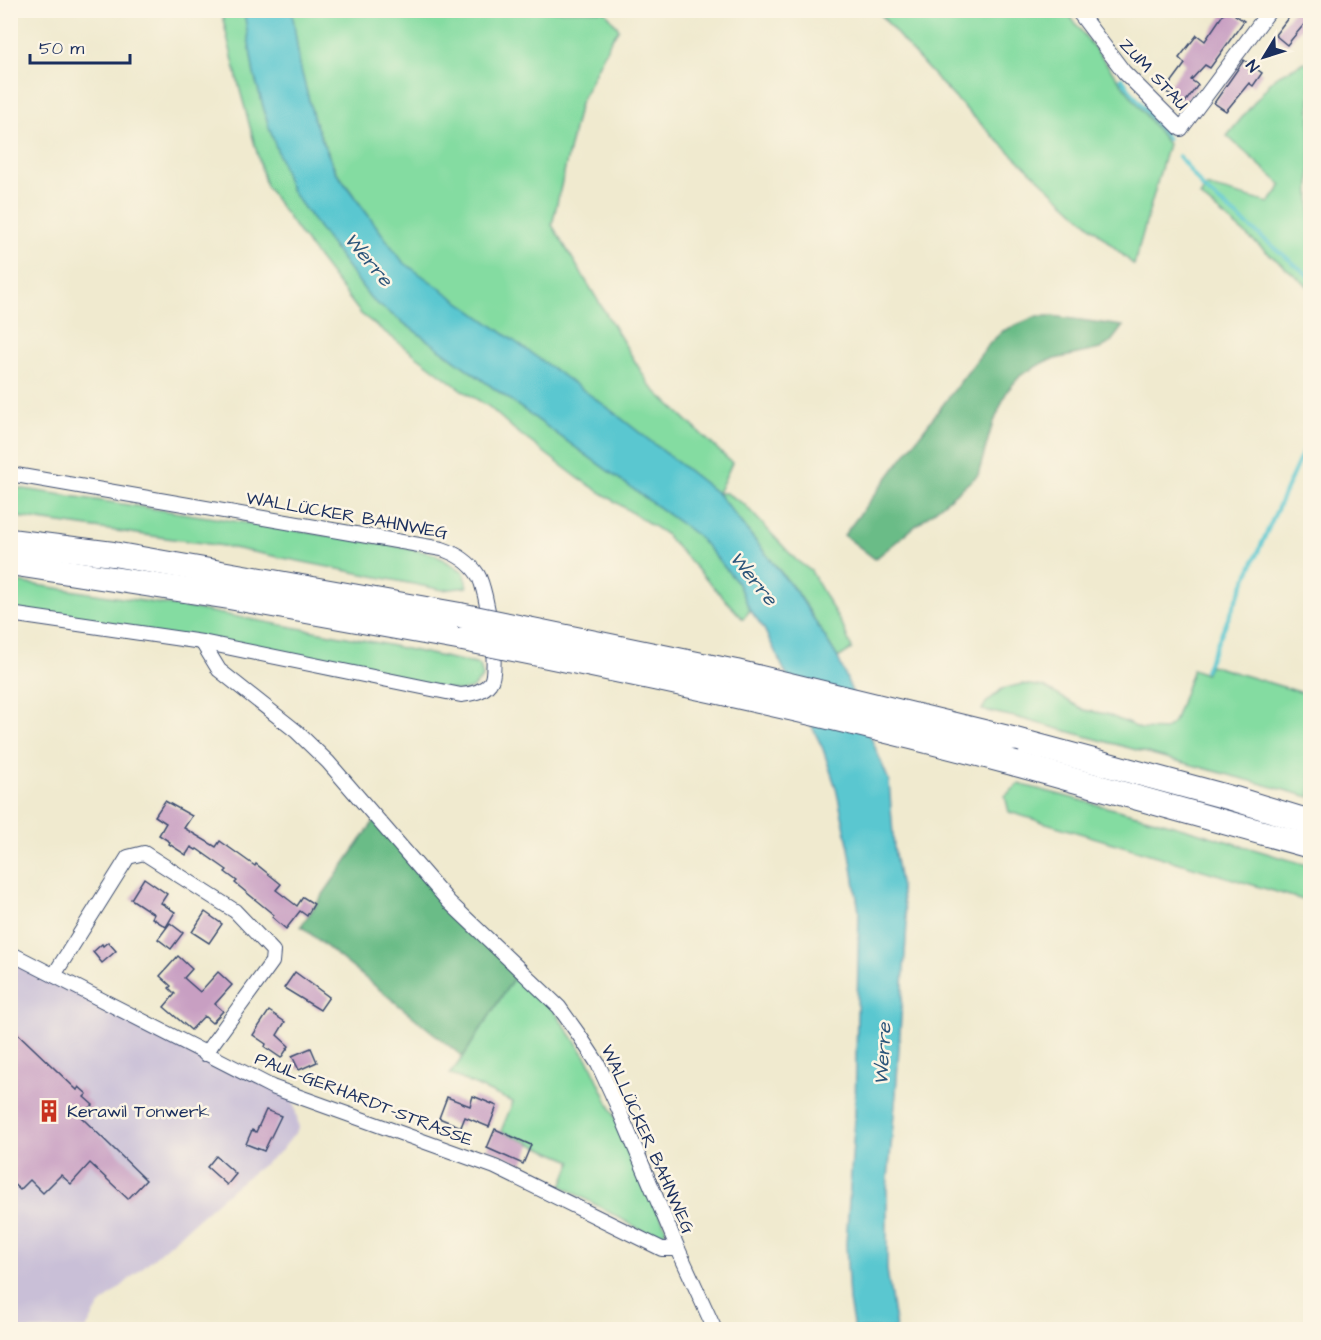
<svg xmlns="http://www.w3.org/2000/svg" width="1321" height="1340" font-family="'Architects Daughter',sans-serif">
<rect width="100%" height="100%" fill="#fcf5e5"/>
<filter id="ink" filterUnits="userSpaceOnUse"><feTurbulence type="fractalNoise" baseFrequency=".0167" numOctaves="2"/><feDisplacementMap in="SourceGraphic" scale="12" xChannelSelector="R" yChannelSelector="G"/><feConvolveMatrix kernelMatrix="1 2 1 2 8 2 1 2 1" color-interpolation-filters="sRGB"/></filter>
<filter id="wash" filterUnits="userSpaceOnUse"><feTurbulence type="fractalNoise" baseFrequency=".008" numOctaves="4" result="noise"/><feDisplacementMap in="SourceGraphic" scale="24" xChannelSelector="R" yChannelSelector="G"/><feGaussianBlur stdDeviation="1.35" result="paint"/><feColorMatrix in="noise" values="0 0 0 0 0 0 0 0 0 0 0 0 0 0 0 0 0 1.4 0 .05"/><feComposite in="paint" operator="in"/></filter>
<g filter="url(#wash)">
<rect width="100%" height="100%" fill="#f0eacf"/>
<polygon fill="#c9bfd7" points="11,956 293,1098 299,1128 281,1151 234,1187 99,1306 86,1329 11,1330"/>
<g fill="#84dca1" stroke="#508680" stroke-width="1.5">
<polygon points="221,11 244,11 254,74 269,127 291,190 372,300 698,536 737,582 750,610 743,619 664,533 578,478 516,431 488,406 463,391 361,314 300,234 266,186 240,90"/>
<polygon points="292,11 605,11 619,29 611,40 580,103 552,225 650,386 732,463 718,493 726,493 744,504 796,560 811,571 844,629 852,649 838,658 800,596 718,494 604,405 403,263 336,171 314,120 300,66"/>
<path d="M878,11H1066L1168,144L1134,265C1044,184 954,106 878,11Z"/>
<polygon points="1305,62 1310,67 1310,288 1200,196 1206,186 1269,203 1282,185 1227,136 1275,77"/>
<polygon points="11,487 397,546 434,554 464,572 467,587 443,590 223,546 11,516"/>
<polygon points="10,581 195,609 379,643 480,665 483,677 471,689 460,691 11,609"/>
<polygon points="1210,665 1310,695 1310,797 1015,717 982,710 986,703 1002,689 1022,684 1044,687 1084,710 1106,714 1141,729 1164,730 1174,722 1193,669 1205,674"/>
<polygon points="1019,784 1163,822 1310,866 1310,902 1009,812 1005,796"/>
<polygon points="516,974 555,1012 589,1061 666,1228 663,1237 657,1239 562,1186 572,1161 501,1131 513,1102 450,1074 463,1057"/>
</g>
<g fill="#6bbc87" stroke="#437672" stroke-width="1.5">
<polygon points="1037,316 1052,316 1123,326 1110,343 1100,349 1046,361 1021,375 1007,391 991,429 978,475 875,559 844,535 989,344 1003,331"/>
<polygon points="375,820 516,974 463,1057 301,926"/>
</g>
<polygon fill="#5ac7d0" stroke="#3a7b97" stroke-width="1.5" points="244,11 292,11 300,66 314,120 335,171 403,262 604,405 718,494 800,597 838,658 889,781 894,848 907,923 896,1094 887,1189 887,1270 896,1329 854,1329 849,1301 846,1244 855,1115 859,911 849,848 836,788 823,749 763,627 750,610 737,582 698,536 372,300 291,190 269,127 254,74"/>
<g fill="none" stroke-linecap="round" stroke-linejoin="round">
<g stroke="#5ac7d0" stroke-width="4">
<polyline points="1121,78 1168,139"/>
<polyline points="1179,156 1204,189 1310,277"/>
<polyline points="1205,670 1310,436"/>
</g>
</g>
<g id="blocks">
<g fill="#c89fc2">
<polygon points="1226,10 1236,10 1235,15 1244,21 1210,68 1205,65 1191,80 1198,85 1184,104 1165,91 1185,64 1179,58 1197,35 1205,41"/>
<polygon points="1294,10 1311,10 1311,16 1287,45 1275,35"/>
<polygon points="1244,60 1262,73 1253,86 1249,83 1226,111 1214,103"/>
<polygon points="165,801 192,816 184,828 216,847 220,841 255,866 256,864 281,884 276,890 297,906 303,897 314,904 307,916 300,911 286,929 272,917 274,915 235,883 237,881 225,872 227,870 197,849 196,850 191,847 186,855 169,844 170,842 159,835 166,823 155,816"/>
<polygon points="144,878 167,894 161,903 175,912 166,927 152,918 154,914 131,899"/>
<polygon points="205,912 222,924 209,943 192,932"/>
<polygon points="170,923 183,933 171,949 158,939"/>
<polygon points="108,942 116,951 102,963 93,952 102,944 103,946"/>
<polygon points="178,956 192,969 184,978 200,992 218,972 232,985 215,1004 223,1011 212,1023 204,1016 191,1030 164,1007 175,994 169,988 171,986 160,976"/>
<polygon points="295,972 329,997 320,1010 284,988"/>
<polygon points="269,1011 285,1022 277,1035 289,1046 281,1058 265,1047 266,1044 253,1035"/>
<polygon points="10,1026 77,1090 79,1087 87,1094 84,1097 93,1105 81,1117 146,1180 128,1199 90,1163 71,1184 61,1175 43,1193 30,1180 20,1190 10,1181"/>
<polygon points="311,1048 317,1062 299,1070 292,1056"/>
<polygon points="473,1096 497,1106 489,1127 465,1117 461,1127 439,1118 447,1097 470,1106"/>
<polygon points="266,1110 281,1116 264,1151 246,1144 252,1130 256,1132"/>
<polygon points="495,1129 531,1145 523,1164 487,1148"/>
<polygon points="216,1156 236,1174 227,1185 207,1167"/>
</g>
</g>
</g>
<g filter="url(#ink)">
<use href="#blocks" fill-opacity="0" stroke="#3b4b6f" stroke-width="1.5"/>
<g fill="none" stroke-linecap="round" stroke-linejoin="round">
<g stroke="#3b4b6f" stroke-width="16">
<g id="minor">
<polyline points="1077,10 1124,72 1181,129 1270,10"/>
<path d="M10,474L442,549C457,554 469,561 478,575C487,590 500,671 490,683C483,692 472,694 461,695L202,642L10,614"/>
<polyline points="202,642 219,670 296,731 328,762 449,902 559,1007 579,1035 598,1064 616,1103 678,1249 715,1330"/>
<polyline points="10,953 272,1087 495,1167 662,1249 678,1249"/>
<polyline points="54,975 128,857 144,853 235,911 273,951 272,962 205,1054"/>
</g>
</g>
<g stroke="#3b4b6f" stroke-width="26">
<g id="motorway">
<polyline points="10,541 113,554 460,615"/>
<polyline points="10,563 229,597 463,639"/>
<polyline points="1012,739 1235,799 1310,822"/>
<polyline points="1016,764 1310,846"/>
</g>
</g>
<use href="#minor" stroke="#fff" stroke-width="14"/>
<use href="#motorway" stroke="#fff" stroke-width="24"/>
<g stroke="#3b4b6f" stroke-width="26" stroke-linecap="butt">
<g id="motorway-bridge">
<polyline points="460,615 736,672 1012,739"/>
<path d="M463,639C649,676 834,715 1016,764"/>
</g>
</g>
<use href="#motorway-bridge" stroke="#fff" stroke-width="24"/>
</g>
</g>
<defs>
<g id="building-bare" transform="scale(1.8)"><path d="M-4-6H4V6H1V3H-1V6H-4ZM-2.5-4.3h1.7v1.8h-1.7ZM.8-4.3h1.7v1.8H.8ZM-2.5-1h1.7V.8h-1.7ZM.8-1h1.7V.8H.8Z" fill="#c8321e" stroke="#fcf5e5" stroke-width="2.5" paint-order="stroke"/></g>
</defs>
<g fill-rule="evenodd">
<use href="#building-bare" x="49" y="1111"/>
</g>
<g text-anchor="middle" stroke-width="5" stroke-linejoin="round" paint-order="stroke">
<g font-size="18" fill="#1b2f5e" stroke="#fcf5e5">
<text transform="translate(1154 74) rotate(47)" y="6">ZUM STAU</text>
<text transform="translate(347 515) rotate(10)" y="6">WALLÜCKER BAHNWEG</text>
<text transform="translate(364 1099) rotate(21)" y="6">PAUL-GERHARDT-STRASSE</text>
<text transform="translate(648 1139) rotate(66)" y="6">WALLÜCKER BAHNWEG</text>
</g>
<g font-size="18" fill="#1b2f5e" stroke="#fcf5e5" text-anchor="start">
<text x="67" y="1117">Kerawil Tonwerk</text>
</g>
<g font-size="20" font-style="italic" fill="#2b557a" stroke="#fcf5e5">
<text transform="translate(369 259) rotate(50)" y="7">Werre</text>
<text transform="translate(754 578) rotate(51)" y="7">Werre</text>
<text transform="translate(882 1054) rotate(-87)" y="7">Werre</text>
</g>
</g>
<rect width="1321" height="1340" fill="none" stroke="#fcf5e5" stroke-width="36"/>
<g transform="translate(1264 57) rotate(232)" stroke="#fcf5e5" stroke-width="4.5" paint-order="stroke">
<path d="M0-4.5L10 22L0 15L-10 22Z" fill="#1b2f5e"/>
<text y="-9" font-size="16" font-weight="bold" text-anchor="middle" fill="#1b2f5e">N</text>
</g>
<path d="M30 54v9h100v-9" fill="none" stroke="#1b2f5e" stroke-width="3"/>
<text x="39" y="54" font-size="18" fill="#1b2f5e" stroke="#fcf5e5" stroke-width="4.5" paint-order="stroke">50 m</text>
</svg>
